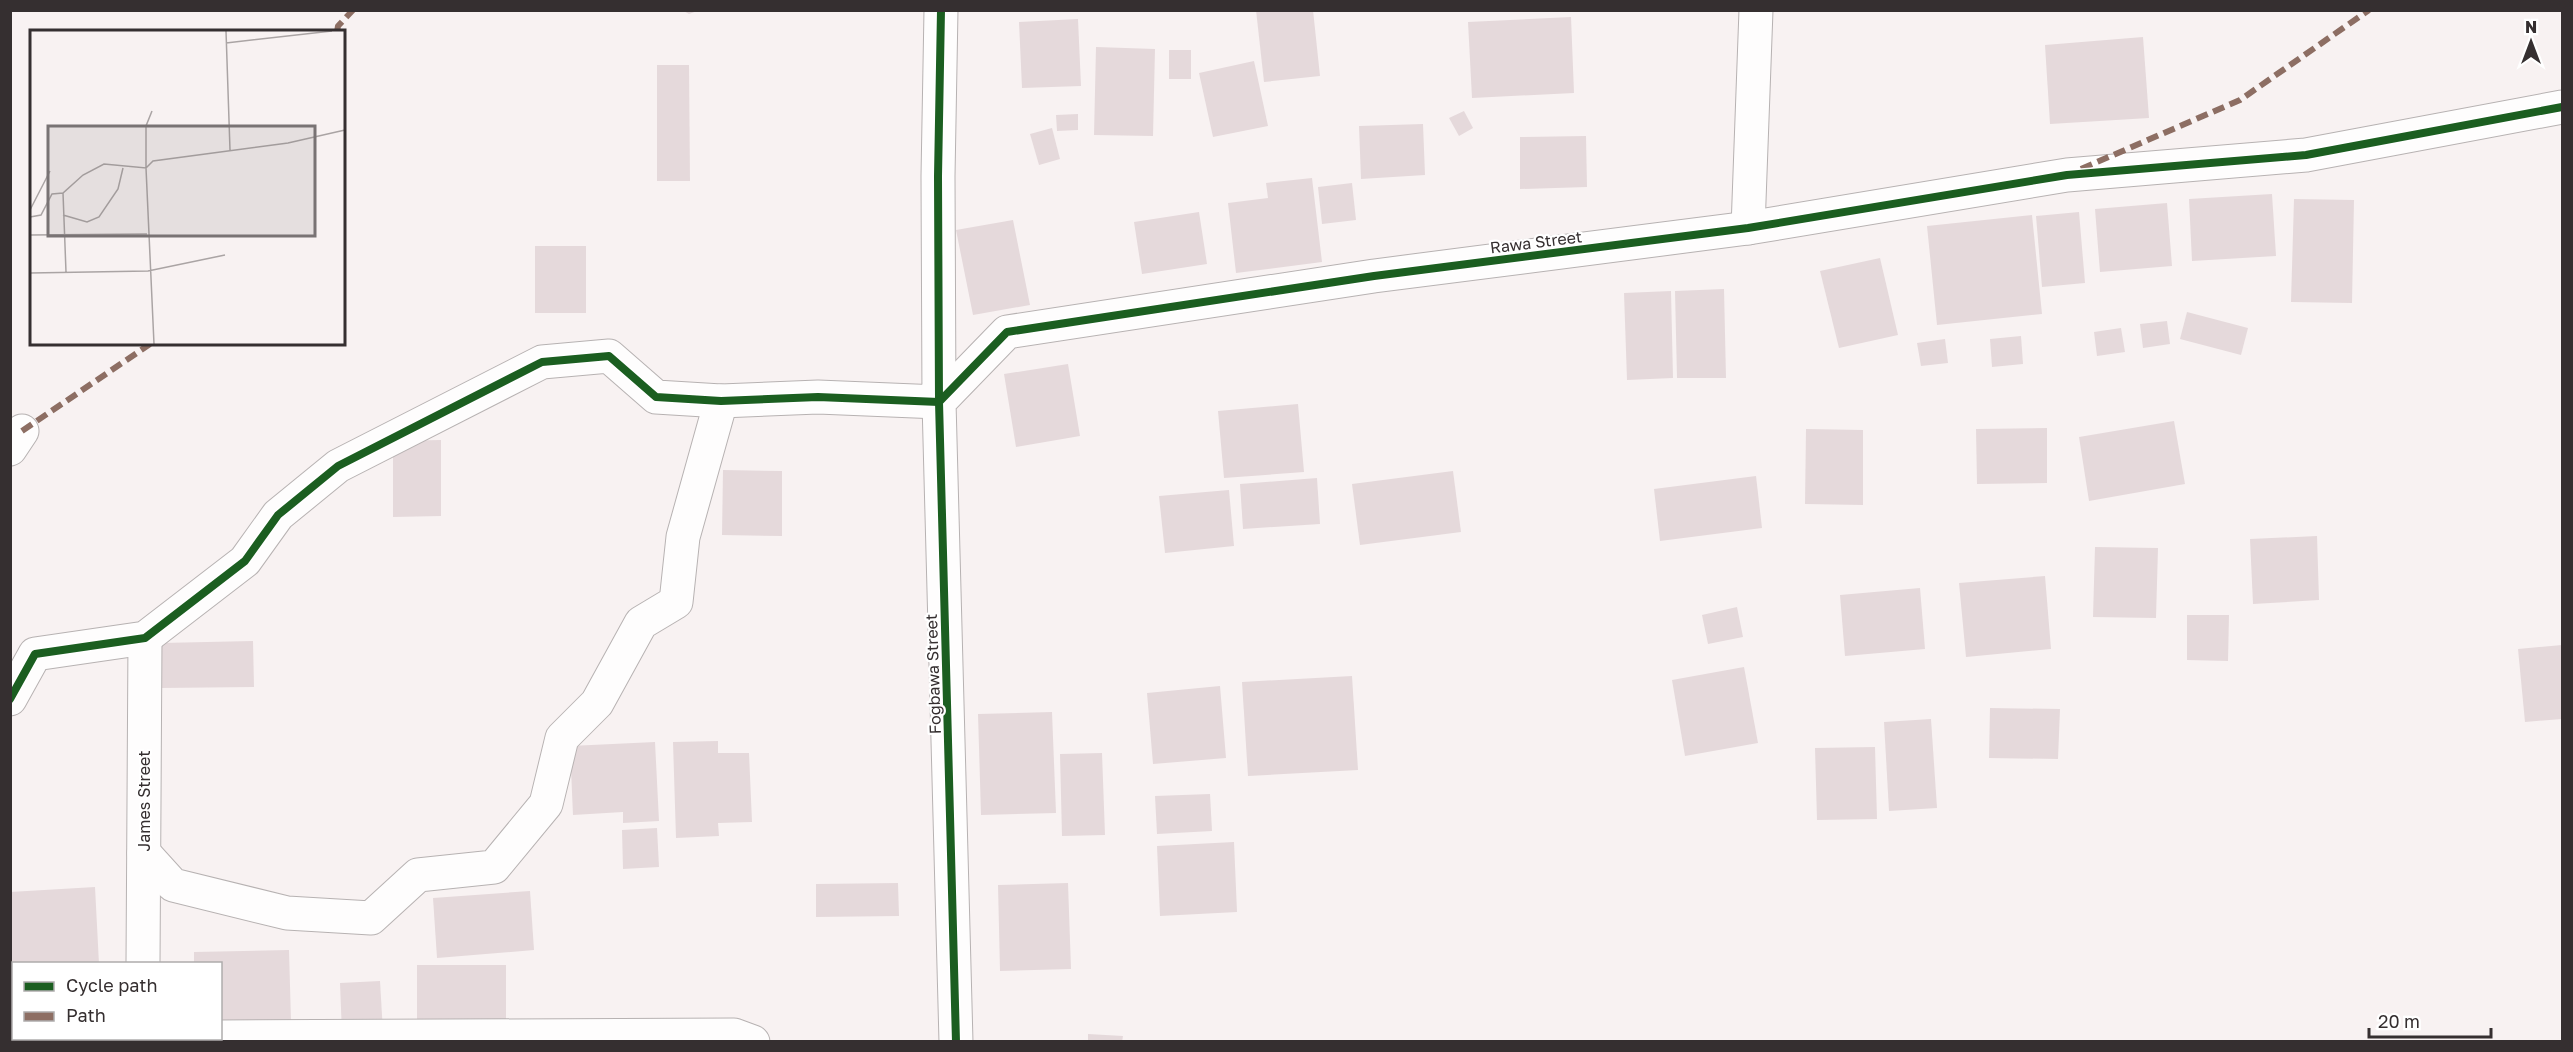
<svg xmlns="http://www.w3.org/2000/svg" width="2573" height="1052" font-family="'Golos Text',sans-serif">
<rect width="100%" height="100%" fill="#f8f2f2"/>
<g fill="#e5d9db">
<polygon points="682,10 700,10 689,14"/>
<polygon points="1256,10 1313,10 1320,76 1264,82"/>
<polygon points="1571,17 1574,93 1472,98 1468,22"/>
<polygon points="1078,19 1081,86 1022,88 1019,22"/>
<polygon points="2143,37 2149,118 2050,124 2045,45"/>
<polygon points="1096,47 1155,49 1153,136 1094,135"/>
<rect x="1169" y="50" width="22" height="29"/>
<polygon points="1254,61 1268,126 1213,137 1199,73"/>
<polygon points="657,65 689,65 690,181 657,181"/>
<polygon points="1464,111 1473,128 1459,136 1449,118"/>
<polygon points="1078,114 1078,130 1057,131 1056,115"/>
<polygon points="1423,124 1425,175 1361,179 1359,126"/>
<polygon points="1052,128 1060,159 1039,165 1030,134"/>
<polygon points="1586,136 1587,187 1520,189 1520,137"/>
<polygon points="1312,178 1322,262 1236,273 1228,203 1268,198 1266,183"/>
<polygon points="1352,183 1356,220 1322,224 1318,187"/>
<polygon points="2272,194 2276,256 2192,261 2189,199"/>
<polygon points="2294,199 2354,200 2352,303 2291,302"/>
<polygon points="2167,203 2172,266 2100,272 2095,209"/>
<polygon points="1199,212 1207,264 1142,274 1134,222"/>
<polygon points="2079,212 2085,283 2042,287 2036,216"/>
<polygon points="2032,215 2042,314 1937,325 1927,226"/>
<polygon points="1013,220 1030,305 973,315 956,230"/>
<rect x="535" y="246" width="51" height="67"/>
<polygon points="1880,258 1898,335 1839,348 1820,271"/>
<polygon points="1724,289 1726,378 1677,378 1675,291"/>
<polygon points="1671,291 1673,378 1627,380 1624,293"/>
<polygon points="2187,312 2248,328 2241,355 2180,339"/>
<polygon points="2167,321 2170,344 2143,348 2140,324"/>
<polygon points="2121,328 2125,352 2097,356 2094,332"/>
<polygon points="2021,336 2023,364 1992,367 1990,339"/>
<polygon points="1945,339 1948,363 1921,366 1917,343"/>
<polygon points="1068,364 1080,436 1016,447 1004,374"/>
<polygon points="1298,404 1304,472 1224,478 1218,411"/>
<polygon points="2174,421 2185,484 2089,501 2079,437"/>
<polygon points="2047,428 2047,483 1977,484 1976,429"/>
<polygon points="1806,429 1863,430 1863,505 1805,504"/>
<polygon points="441,440 441,516 393,517 393,441"/>
<polygon points="723,470 782,471 782,536 722,535"/>
<polygon points="1453,471 1461,532 1360,545 1352,484"/>
<polygon points="1756,476 1762,528 1660,541 1654,489"/>
<polygon points="1317,478 1320,524 1243,529 1240,484"/>
<polygon points="1229,490 1234,546 1165,553 1159,496"/>
<polygon points="2317,536 2319,600 2253,604 2250,539"/>
<polygon points="2095,547 2158,548 2156,618 2093,617"/>
<polygon points="2045,576 2051,649 1966,657 1959,583"/>
<polygon points="1920,588 1925,649 1845,656 1840,595"/>
<polygon points="1737,607 1743,637 1708,644 1702,615"/>
<polygon points="2187,615 2229,615 2228,661 2187,660"/>
<polygon points="253,641 254,687 161,688 161,643"/>
<polygon points="2562,645 2562,719 2525,722 2518,649"/>
<polygon points="1744,667 1758,743 1685,756 1672,680"/>
<polygon points="1352,676 1358,770 1248,776 1242,682"/>
<polygon points="1220,686 1226,758 1153,764 1147,693"/>
<polygon points="1990,708 2060,709 2058,759 1989,758"/>
<polygon points="1052,712 1056,813 981,815 978,714"/>
<polygon points="1931,719 1937,808 1889,811 1884,722"/>
<polygon points="718,741 718,753 749,753 752,822 718,823 719,836 676,838 673,742"/>
<polygon points="655,742 659,821 623,823 623,812 573,815 570,746"/>
<polygon points="1875,747 1877,819 1817,820 1815,748"/>
<polygon points="1102,753 1105,835 1062,836 1060,754"/>
<polygon points="1210,794 1212,831 1157,834 1155,796"/>
<polygon points="657,828 659,867 623,869 622,830"/>
<polygon points="1234,842 1237,912 1160,916 1157,846"/>
<polygon points="898,883 899,916 816,917 816,884"/>
<polygon points="1068,883 1071,969 1000,971 998,885"/>
<polygon points="95,887 99,964 14,964 12,980 10,892"/>
<polygon points="530,891 534,950 437,958 433,898"/>
<polygon points="289,950 291,1021 220,1022 220,964 194,964 194,952"/>
<rect x="417" y="965" width="89" height="59"/>
<polygon points="380,981 383,1032 342,1034 340,983"/>
<polygon points="1088,1034 1123,1036 1122,1042 1088,1042"/>
</g>
<g fill="none" stroke-linecap="round" stroke-linejoin="round">
<g stroke="#b7b2b2" stroke-width="35">
<g id="minor">
<polyline points="1748,228 1756,10"/>
<polyline points="10,449 22,431"/>
<polyline points="10,699 35,654 145,638 245,561 278,515 338,466 542,362 609,356 656,397 721,401 818,397 939,402 938,176 941,10"/>
<polyline points="144,853 173,885 287,913 371,918 418,875 494,867 546,804 562,738 597,703 641,623 676,602 683,537 721,401"/>
<polyline points="143,964 145,638"/>
<polyline points="220,1037 734,1035 753,1042"/>
<polyline points="143,1038 143,1042"/>
<polyline points="10,1040 104,1038"/>
<polyline points="956,1042 939,402 1007,332 1374,276 1748,228 2067,175 2306,155 2562,107"/>
</g>
</g>
<use href="#minor" stroke="#fefdfd" stroke-width="33"/>
<g stroke="#8d6e63" stroke-width="6" stroke-dasharray="12 6" stroke-linecap="butt">
<polyline points="337,32 338,26 353,10"/>
<polyline points="2081,169 2240,100 2369,10"/>
<polyline points="22,431 150,344"/>
</g>
<g stroke="#fff" stroke-width="11">
<g id="cycleway">
<polyline points="10,699 35,654 145,638 245,561 278,515 338,466 542,362 609,356 656,397 721,401 818,397 939,402 938,176 941,10"/>
<polyline points="956,1042 939,402 1007,332 1374,276 1748,228 2067,175 2306,155 2562,107"/>
</g>
</g>
<use href="#cycleway" stroke="#1b5e20" stroke-width="8"/>
</g>
<g text-anchor="middle" stroke-width="4.5" stroke-linejoin="round" paint-order="stroke">
<g font-size="16" fill="#352f30" stroke="#fff">
<text transform="translate(1536 242) rotate(-7)" y="6">Rawa Street</text>
<text transform="translate(933 674) rotate(-92)" y="6">Fogbawa Street</text>
<text transform="translate(144 801) rotate(-90)" y="6">James Street</text>
</g>
</g>
<g transform="translate(30 30)">
<rect width="315" height="315" fill="#f8f2f2"/>
<path fill="none" stroke="#aaa4a4" stroke-width="1.5" d="M196,1L200,120M196,13L302,1M33,163L36,242M0,180L20,141M33,185L57,192L69,187L88,159L93,138M0,187L11,185L22,164L33,163L53,145L74,134L116,138V96L122,81M0,205L117,204M0,243L118,241L195,225M124,314L116,138L123,131L258,113L315,100"/>
<path fill="#797374" fill-opacity="0.15" stroke="#797374" stroke-width="3" d="M18,96H285V206H18Z"/>
<rect width="315" height="315" fill="none" stroke="#352f30" stroke-width="3"/>
</g>
<rect width="2573" height="1052" fill="none" stroke="#352f30" stroke-width="24"/>
<rect x="12" y="962" width="210" height="78" fill="#ffffff" stroke="#aeacac" stroke-width="1.5"/>
<rect x="24" y="982" width="30" height="9" fill="#1b5e20" stroke="#aeacac" stroke-width="1.5"/>
<text x="66" y="992" font-size="18" fill="#352f30">Cycle path</text>
<rect x="24" y="1012" width="30" height="9" fill="#8d6e63" stroke="#aeacac" stroke-width="1.5"/>
<text x="66" y="1022" font-size="18" fill="#352f30">Path</text>
<g transform="translate(2531 42)" stroke="#ffffff" stroke-width="4.5" paint-order="stroke">
<path d="M0-4.5L10 22L0 15L-10 22Z" fill="#352f30"/>
<text y="-9" font-size="16" font-weight="bold" text-anchor="middle" fill="#352f30">N</text>
</g>
<path d="M2369 1028v9h122v-9" fill="none" stroke="#352f30" stroke-width="3"/>
<text x="2378" y="1028" font-size="18" fill="#352f30" stroke="#ffffff" stroke-width="4.5" paint-order="stroke">20 m</text>
</svg>
